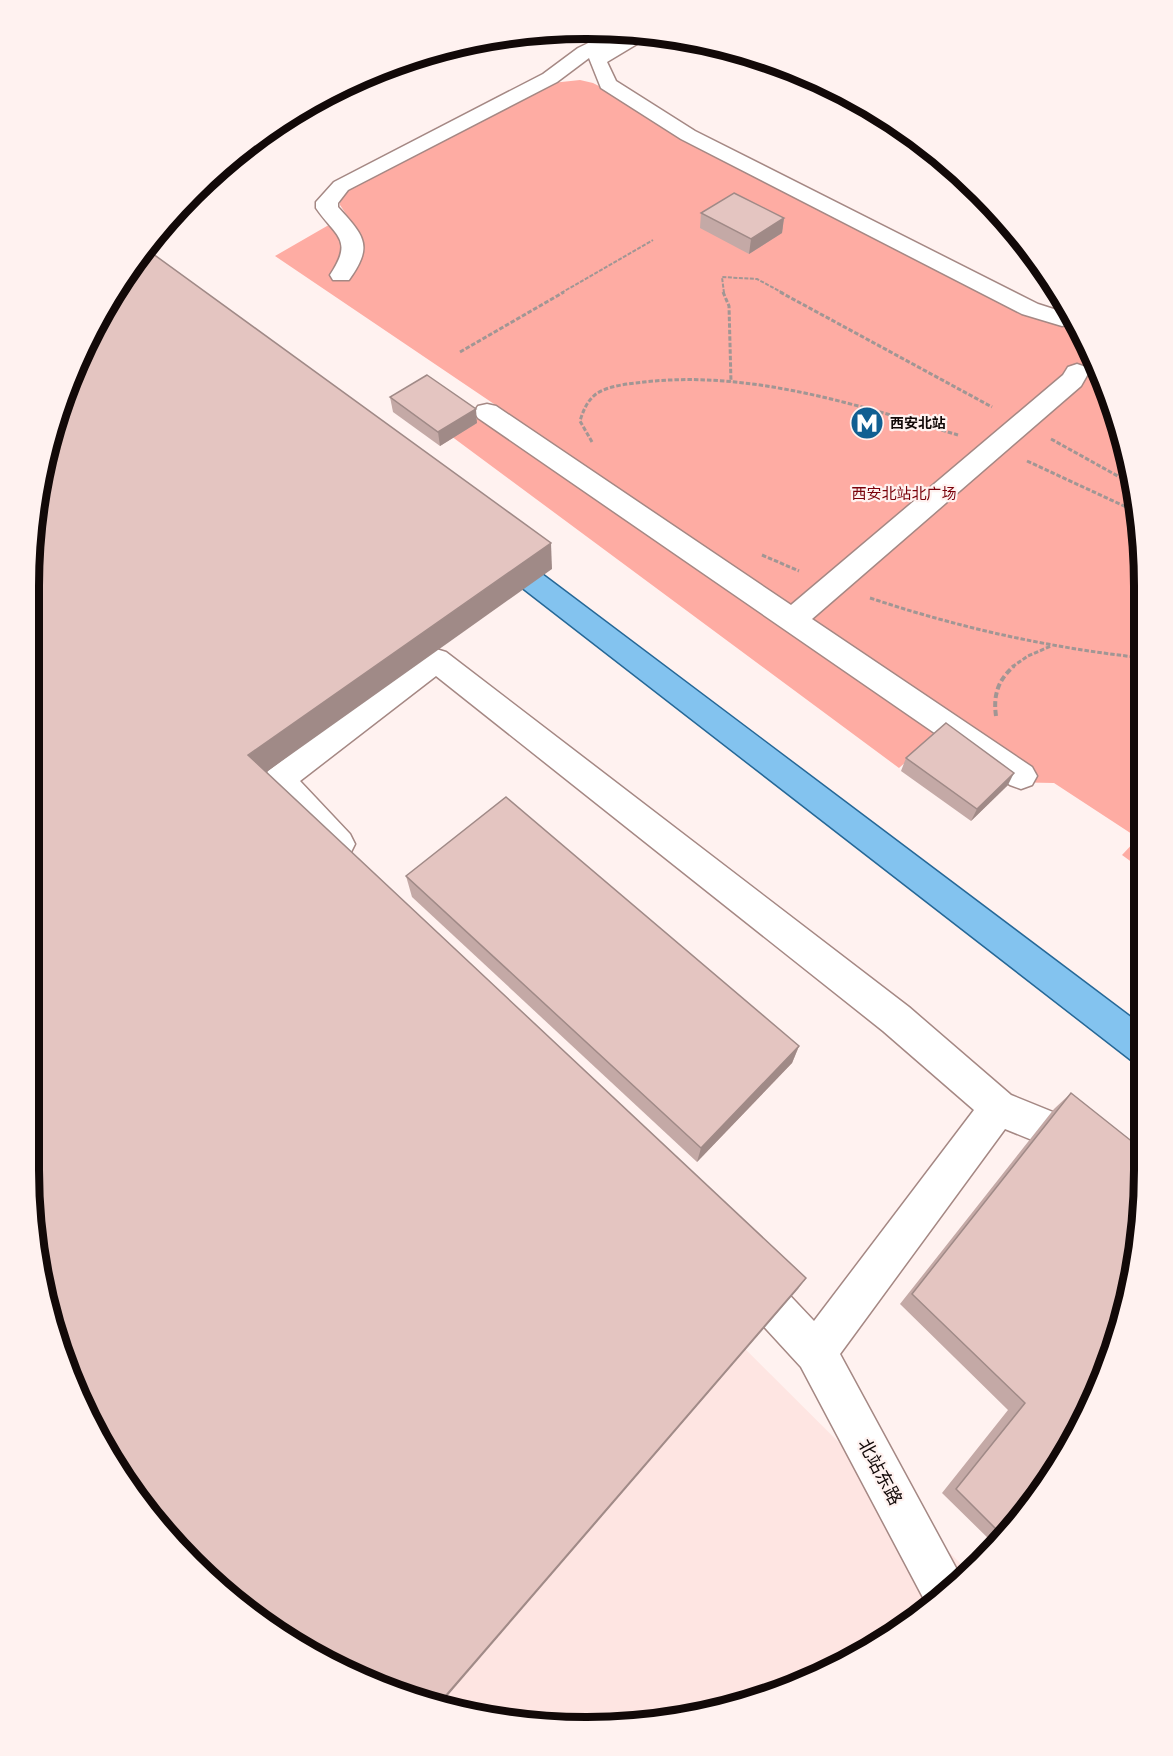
<svg xmlns="http://www.w3.org/2000/svg" width="1173" height="1756" font-family="'DM Sans','Noto Sans SC',sans-serif">
<rect width="100%" height="100%" fill="#fff2f0"/>
<polygon fill="#fee5e2" points="28,634 970,1573 865,1653 696,1717 550,1726 373,1685 247,1612 123,1480"/>
<g fill="#feaca3">
<polygon points="586,29 599,30 576,42 551,32"/>
<polygon points="580,80 593,83 1081,333 1102,373 1134,477 1144,587 1144,871 1122,855 1138,838 1054,783 1007,782 940,732 899,768 451,436 497,406 275,256 327,226 348,217 340,205 340,197 357,181 552,83"/>
</g>
<g fill="none" stroke-linecap="round" stroke-linejoin="round">
<g stroke="#a58884" stroke-width="3">
<g id="minor">
<path d="M613,31L620,33L621,39L631,33L652,35L607,62L616,81L695,131L1038,304L1063,312L1069,311L1075,323L1062,326L1022,314L681,139L601,88L589,58L557,82L348,190L338,203V207C364,236 374,245 349,280H333L330,275C354,239 336,237 316,208V202L334,182L543,74L578,48Z"/>
<polygon points="1077,364 1086,367 1089,372 1081,386 812,619 1032,767 1037,776 1032,785 1021,789 1010,785 478,418 474,412 478,406 487,404 496,406 791,605 1063,375 1068,367"/>
<polygon points="436,649 446,652 909,1007 1011,1095 1144,1149 1143,1185 1005,1129 840,1354 962,1579 927,1605 801,1367 734,1294 728,1280 734,1266 748,1260 762,1266 814,1321 974,1110 883,1031 436,676 300,781 350,834 355,844 350,854 339,858 328,854 268,789 263,780 268,771 426,652"/>
</g>
</g>
<g stroke="#266897" stroke-width="3">
<polygon id="major" points="520,562 530,565 1144,1027 1144,1065 1131,1060 516,583 492,590 482,587 478,580 482,573"/>
</g>
<g stroke="#a19694" stroke-width="2" stroke-dasharray="4 1.5" stroke-linecap="butt">
<polyline points="561,293 653,240"/>
<polyline points="724,293 722,277 757,279 783,293"/>
</g>
<g stroke="#a19694" stroke-width="3" stroke-dasharray="4.5 2" stroke-linecap="butt">
<polyline points="723,292 729,306 731,382"/>
<polyline points="780,292 992,407"/>
<polyline points="460,352 564,292"/>
<polyline points="1100,394 1110,399"/>
<polyline points="1051,439 1134,485"/>
<path d="M592,442L580,421C583,411 587,401 596,394C609,385 629,384 644,382C751,370 857,405 958,435"/>
<polyline points="1027,461 1137,512"/>
<polyline points="762,555 799,571"/>
<path d="M870,598C960,628 1050,648 1144,658"/>
<polyline points="1012,667 1028,656 1051,646"/>
</g>
<path stroke="#a19694" stroke-width="4" stroke-dasharray="6 3" stroke-linecap="butt" d="M996,716C993,695 998,680 1014,666"/>
<use href="#minor" fill="#fff" fill-rule="evenodd"/>
<use href="#major" fill="#83c3ef" fill-rule="evenodd"/>
</g>
<g fill="#c4a9a6">
<polygon points="701,213 784,218 782,233 749,254 700,228"/>
<polygon points="390,397 477,423 440,446 393,412"/>
<polygon points="906,758 1008,785 971,821 901,771"/>
<polygon points="406,876 799,1046 792,1063 697,1162 412,897"/>
<polygon points="1071,1093 1087,1417 995,1545 942,1493 1008,1410 900,1304 1054,1109"/>
</g>
<g fill="#a08a87">
<polygon points="784,218 782,233 749,254 751,239"/>
<polygon points="476,409 477,423 440,446 438,432"/>
<polygon points="551,543 552,569 258,778 248,755"/>
<polygon points="1014,773 1008,785 971,821 977,809"/>
<polygon points="799,1046 792,1063 697,1162 701,1148"/>
<polygon points="806,1278 798,1289 443,1701 441,1701"/>
</g>
<g fill="#e4c5c1" stroke="#a08a87" stroke-width="1.5">
<polygon points="734,193 784,218 751,239 701,213"/>
<polygon points="149,251 551,543 248,755 806,1278 441,1701 373,1685 247,1612 123,1480 58,1349 28,1170 28,586 39,478 86,339"/>
<polygon points="427,375 476,409 438,432 390,397"/>
<polygon points="946,723 1014,773 977,809 906,758"/>
<polygon points="506,797 799,1046 701,1148 406,876"/>
<polygon points="1071,1093 1144,1151 1144,1170 1134,1278 1087,1417 1002,1535 956,1489 1025,1403 912,1294"/>
</g>
<defs>
<g id="metro-disc" transform="scale(1.725)"><circle r="9.5" fill="#105f92" stroke="#fff2f0"/><path d="M-5.5 5V-5H-3L0 0L3-5H5.5V5H3V-.5L0 4L-3-.5V5Z" fill="#fff"/></g>
</defs>
<g fill-rule="evenodd">
<use href="#metro-disc" x="867" y="423"/>
</g>
<g text-anchor="middle" stroke-width="4.5" stroke-linejoin="round" paint-order="stroke">
<g font-size="14" font-weight="bold" fill="#120908" stroke="#fff2f0" text-anchor="start">
<text x="890" y="428">西安北站</text>
</g>
<g font-size="15" fill="#79000a" stroke="#fff2f0">
<text x="904" y="499">西安北站北广场</text>
</g>
<g font-size="18" fill="#120908" stroke="#fff2f0">
<text transform="translate(880 1472) rotate(62)" y="6">北站东路</text>
</g>
</g>
<path d="M0 0H1173V1756H0ZM586 39H587A547 547 0 0 1 1134 586V1170A547 547 0 0 1 587 1717H586A547 547 0 0 1 39 1170V586A547 547 0 0 1 586 39Z" fill="#fff2f0" fill-rule="evenodd"/>
<path fill="none" stroke="#120908" stroke-width="8" d="M586 39H587A547 547 0 0 1 1134 586V1170A547 547 0 0 1 587 1717H586A547 547 0 0 1 39 1170V586A547 547 0 0 1 586 39Z"/>
</svg>
